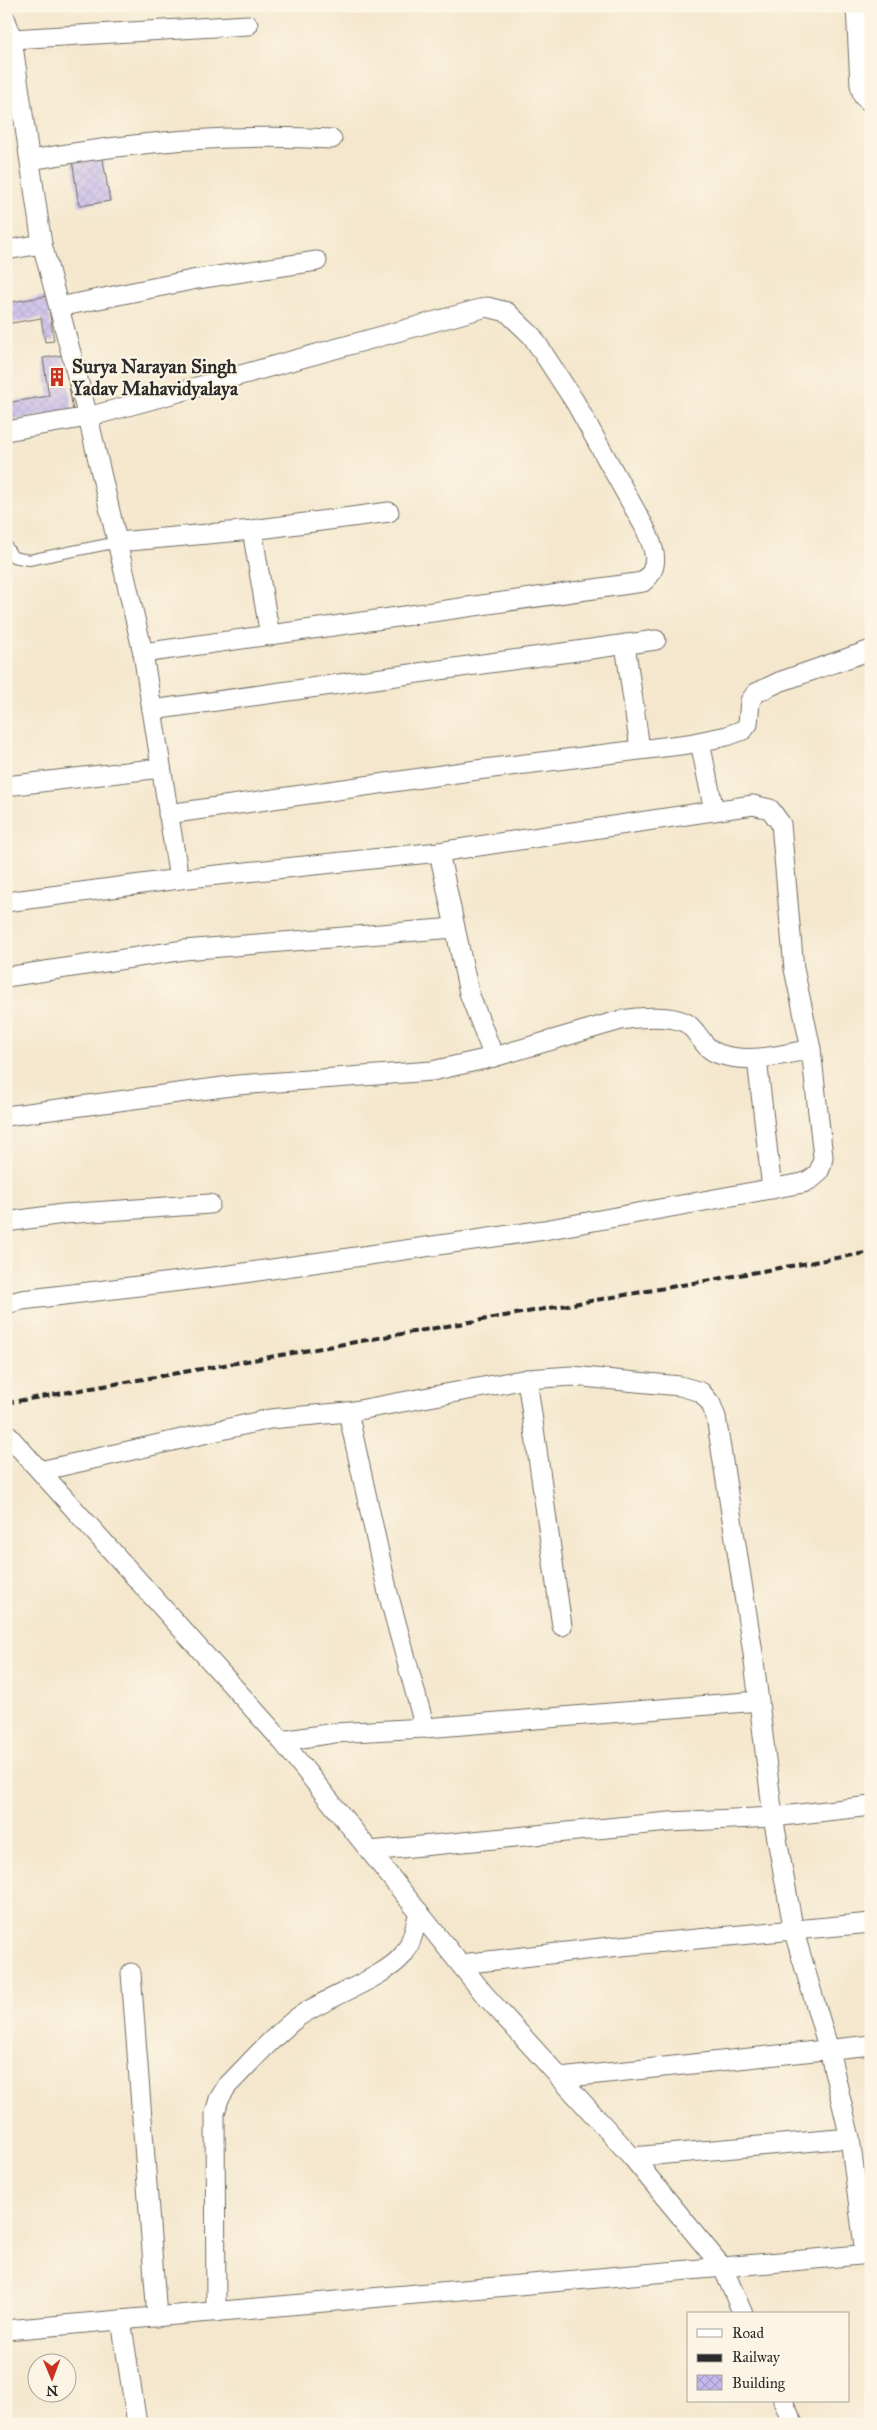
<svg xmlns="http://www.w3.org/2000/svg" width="877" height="2430" font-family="'IM FELL Great Primer',serif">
<defs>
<pattern id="building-cross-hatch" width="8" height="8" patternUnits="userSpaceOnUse" patternTransform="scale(1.25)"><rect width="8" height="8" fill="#c4b8eb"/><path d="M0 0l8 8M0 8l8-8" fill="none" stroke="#a99eca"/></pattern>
</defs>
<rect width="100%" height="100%" fill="#fcf5e5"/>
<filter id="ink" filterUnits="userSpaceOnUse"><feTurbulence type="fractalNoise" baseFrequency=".02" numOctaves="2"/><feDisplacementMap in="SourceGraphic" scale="10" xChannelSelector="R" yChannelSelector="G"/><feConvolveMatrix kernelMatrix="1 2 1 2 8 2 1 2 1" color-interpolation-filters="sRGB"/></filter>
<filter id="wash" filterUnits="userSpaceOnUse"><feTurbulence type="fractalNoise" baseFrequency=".0096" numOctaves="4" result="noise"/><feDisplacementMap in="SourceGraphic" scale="20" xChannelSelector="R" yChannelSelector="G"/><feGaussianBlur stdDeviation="1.12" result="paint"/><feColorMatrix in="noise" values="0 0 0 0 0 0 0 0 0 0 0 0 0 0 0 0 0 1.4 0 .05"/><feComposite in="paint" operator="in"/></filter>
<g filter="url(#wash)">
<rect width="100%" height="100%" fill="#f4e7cd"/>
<g id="blocks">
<g fill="url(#building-cross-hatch)">
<polygon points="102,154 110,201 79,206 72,159"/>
<polygon points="47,296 54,341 45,342 41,318 6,324 6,303"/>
<polygon points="64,355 73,411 6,421 6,403 49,396 43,358"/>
</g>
</g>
</g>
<g filter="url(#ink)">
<use href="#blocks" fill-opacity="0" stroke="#716d64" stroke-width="1"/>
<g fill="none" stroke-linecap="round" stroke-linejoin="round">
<g stroke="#716d64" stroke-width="12">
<polyline id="service" points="6,545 13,557 29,560 118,542"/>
</g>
<g stroke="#716d64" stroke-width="21">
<g id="minor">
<polyline points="856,6 860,85 863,96 871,103"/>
<polyline points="6,20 12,39 42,244 88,417 143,653 179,879"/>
<polyline points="12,39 248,25"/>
<path d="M31,160C133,142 228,133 332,139"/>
<polyline points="6,250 42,244"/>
<polyline points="59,307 197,279 317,261"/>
<path d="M6,431L88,417L487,307L507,312L532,336L575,402L644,526C653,545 663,566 643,582L143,653"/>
<polyline points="252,530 270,636"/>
<polyline points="118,542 252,530 389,512"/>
<polyline points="625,644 640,749"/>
<polyline points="152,710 656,640"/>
<polyline points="700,742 714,811"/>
<polyline points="6,786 161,768"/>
<polyline points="168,814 477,770 688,744 727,736 743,730 748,724 750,701 756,693 779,682 871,650"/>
<polyline points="439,852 469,993 494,1057"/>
<path d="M6,902L179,879L439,852L753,805L770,809L781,824L794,969L811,1049C781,1055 749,1064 719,1054C704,1049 700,1035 689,1025C675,1014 637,1017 621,1020L494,1057L432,1071L238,1085L6,1116"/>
<polyline points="6,977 184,950 454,928"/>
<polyline points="757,1059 772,1189"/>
<polyline points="6,1222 63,1214 210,1204"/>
<path d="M6,1304L22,1300L230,1275L544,1230L803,1183C817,1177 821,1172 823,1157L811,1049"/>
<polyline points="527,1379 562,1626"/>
<polyline points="348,1412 388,1593 425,1728"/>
<polyline points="6,1433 282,1741 484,1994 632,2157 723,2268 743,2314"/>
<polyline points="40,1471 270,1419 348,1412 527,1379 572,1376 680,1386 701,1392 711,1404 716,1417 753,1653 773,1817 794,1932 829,2050 850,2138 865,2254"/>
<polyline points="282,1741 334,1733 425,1728 759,1701"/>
<polyline points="370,1851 669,1822 773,1817 871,1806"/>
<polyline points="461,1964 610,1947 871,1923"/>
<polyline points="131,1973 157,2317"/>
<polyline points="560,2078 871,2045"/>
<polyline points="632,2157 850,2138"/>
<path d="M216,2312L215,2113L219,2099L227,2086C249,2064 273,2036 298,2017C325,1998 386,1977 403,1955C412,1943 415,1927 419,1912"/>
<polyline points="121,2320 137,2424"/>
<polyline points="6,2330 871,2254"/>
<polyline points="783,2401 793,2424"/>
</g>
</g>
<use href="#service" stroke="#fff" stroke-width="10"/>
<use href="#minor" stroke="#fff" stroke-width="19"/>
<polyline stroke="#2b2b2b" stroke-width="4" stroke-dasharray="8 4" stroke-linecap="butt" points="6,1403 871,1252"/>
</g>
</g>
<defs>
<g id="building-bare" transform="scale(1.5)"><path d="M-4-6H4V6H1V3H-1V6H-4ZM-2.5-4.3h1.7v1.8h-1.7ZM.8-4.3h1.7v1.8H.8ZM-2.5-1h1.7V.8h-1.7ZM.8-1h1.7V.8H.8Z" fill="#c8321e" stroke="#fcf5e5" stroke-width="2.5" paint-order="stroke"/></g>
</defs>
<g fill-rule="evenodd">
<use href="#building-bare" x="57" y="377"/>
</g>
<g text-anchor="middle" stroke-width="4.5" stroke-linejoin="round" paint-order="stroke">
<g font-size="19" font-weight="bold" fill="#2b2b2b" stroke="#fcf5e5" text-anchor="start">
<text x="72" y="373">Surya Narayan Singh<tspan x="72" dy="22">Yadav Mahavidyalaya</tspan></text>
</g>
</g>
<rect width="877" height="2430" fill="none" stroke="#fcf5e5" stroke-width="25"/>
<rect x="687" y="2312" width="162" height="90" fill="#fcf5e5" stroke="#a8a49b"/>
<rect x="697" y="2329" width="25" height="8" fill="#ffffff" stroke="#a8a49b"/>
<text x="732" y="2338" font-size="15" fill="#2b2b2b">Road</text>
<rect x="697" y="2354" width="25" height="8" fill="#2b2b2b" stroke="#a8a49b"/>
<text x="732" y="2362" font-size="15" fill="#2b2b2b">Railway</text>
<rect x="697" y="2375" width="25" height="15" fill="url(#building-cross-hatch)" stroke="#a8a49b"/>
<text x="732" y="2388" font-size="15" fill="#2b2b2b">Building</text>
<g transform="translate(52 2378) rotate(179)"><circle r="24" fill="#fcf5e5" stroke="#a8a49b"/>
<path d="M0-4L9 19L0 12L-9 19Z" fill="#c8321e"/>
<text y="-8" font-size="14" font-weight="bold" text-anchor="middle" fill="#2b2b2b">N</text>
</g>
</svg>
